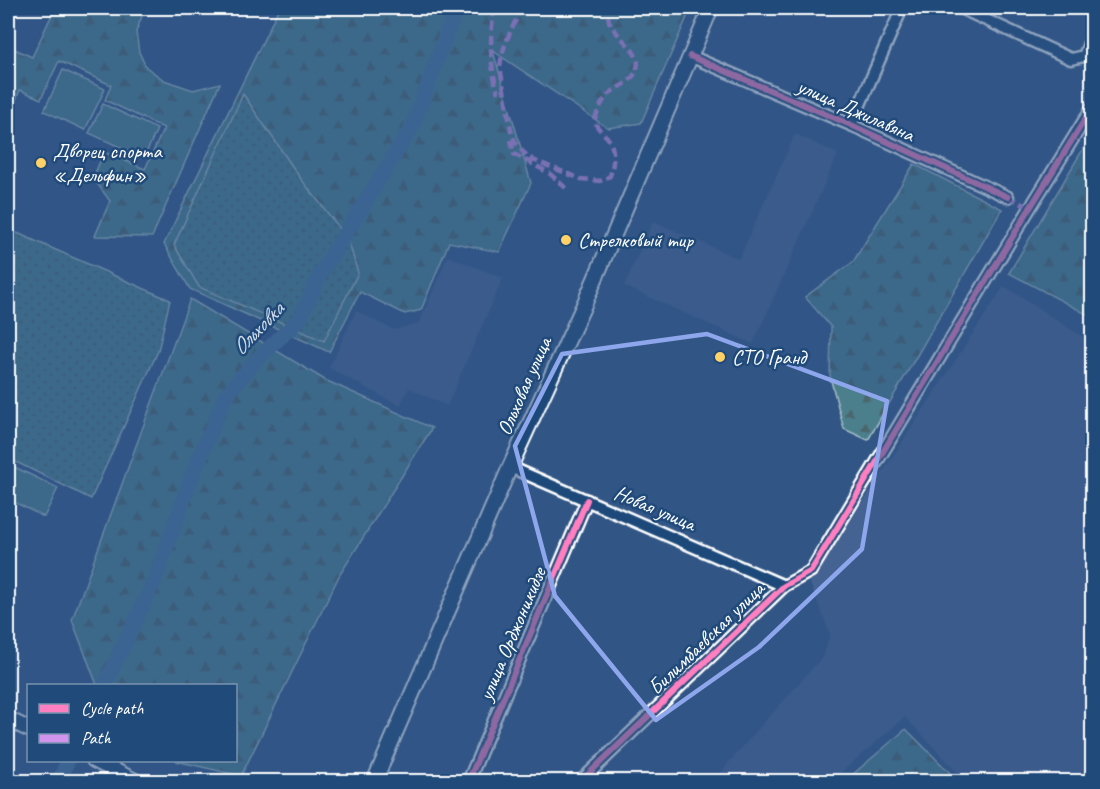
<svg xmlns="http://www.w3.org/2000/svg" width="1100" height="789" font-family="Caveat,sans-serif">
<defs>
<pattern id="forest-firs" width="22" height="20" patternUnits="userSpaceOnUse" patternTransform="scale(1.5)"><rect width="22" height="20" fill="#4b7f8c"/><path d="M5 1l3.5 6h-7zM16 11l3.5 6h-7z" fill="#4c666c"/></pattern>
<pattern id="park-dots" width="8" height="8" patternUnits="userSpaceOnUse" patternTransform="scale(1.5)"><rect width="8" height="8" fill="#4b7f8c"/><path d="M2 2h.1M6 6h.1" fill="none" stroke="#4c666c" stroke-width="1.8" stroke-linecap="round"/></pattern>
</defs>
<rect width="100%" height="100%" fill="#315686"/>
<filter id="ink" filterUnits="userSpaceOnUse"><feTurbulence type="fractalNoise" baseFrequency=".0167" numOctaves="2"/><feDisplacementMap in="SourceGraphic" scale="12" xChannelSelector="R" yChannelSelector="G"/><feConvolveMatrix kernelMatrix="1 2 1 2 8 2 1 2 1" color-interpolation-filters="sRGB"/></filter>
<g filter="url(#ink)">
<g fill="#446392">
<polygon points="795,134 838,154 753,344 624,286 653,221 739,259"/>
<polygon points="448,256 503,278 447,406 409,388 400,406 329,368 356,311 394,330 419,323"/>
<polygon points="1004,286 1092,343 1092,781 966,781 905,717 831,781 715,781 729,762 824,655 830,634 810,583"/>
</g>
<g fill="#4b7f8c" stroke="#a5bfc6" stroke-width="1.5">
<polygon points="63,70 105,89 85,130 44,111"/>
<polygon points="103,104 157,129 144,158 89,133"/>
<polygon points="8,464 58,488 44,517 8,499"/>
</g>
<g fill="url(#forest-firs)" stroke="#a5bfc6" stroke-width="1.5">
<polygon points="55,8 145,8 136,32 139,52 146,67 164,80 193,90 220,83 152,237 95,236 110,201 93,178 104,152 145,169 164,128 105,100 111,85 59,61 41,99 20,90 8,119 8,46 32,57"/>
<polygon points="279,8 691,8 641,123 608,128 493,51 531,183 499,252 449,242 421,310 405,314 360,292 329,352 190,289 164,244"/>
<polygon points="1092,134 1092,317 1009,273"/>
<polygon points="914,164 1002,209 868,440 844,429 830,377 831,327 805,297 853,262"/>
<polygon points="190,299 325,380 432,428 339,576 241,776 176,761 236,760 236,686 97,685 72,620"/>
<polygon points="906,729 958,781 845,781"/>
</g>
<g fill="url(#park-dots)" stroke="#a5bfc6" stroke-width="1.5">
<polygon points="243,94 301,179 348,239 358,273 324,341 199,287 174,245"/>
<polygon points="8,229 170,300 158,351 91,499 8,458"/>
</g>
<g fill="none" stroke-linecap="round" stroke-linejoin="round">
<g stroke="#4774a2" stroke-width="15">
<polyline points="104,686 154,582 194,471 226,395 256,360 299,320 321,273 412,127 456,8"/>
<polyline points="59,782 68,760"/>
</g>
<g stroke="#fff" stroke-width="15">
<g id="minor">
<polyline points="960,8 1071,59 1084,56 1092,36"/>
<polyline points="690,56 851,125 1008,197"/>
<polyline points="851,125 902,8"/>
<polyline points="510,467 784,586"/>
<polyline points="468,782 587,500"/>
<polyline points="580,782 784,586 811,571 1030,208 1092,108"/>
</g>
</g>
<g stroke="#fff" stroke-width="18">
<g id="major">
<polyline points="8,719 28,729"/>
<polyline points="94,760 137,782"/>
<polyline points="374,782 510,467 583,307 711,8"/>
</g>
</g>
<use href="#minor" stroke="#1f4a7a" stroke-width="10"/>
<use href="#major" stroke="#1f4a7a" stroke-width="14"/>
<g stroke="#d193ec" stroke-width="4.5" stroke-dasharray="9 4.5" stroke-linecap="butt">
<path d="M494,8C490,40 489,61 498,93"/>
<path d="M522,8C513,26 502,46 500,67L511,130L515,142L523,152L533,160L581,179L600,181L610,176C614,163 616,149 607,137C602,132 597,128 594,121C597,113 601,103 607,96C617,85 632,86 637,68C643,52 615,37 609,21C608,17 608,12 609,8"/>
<polyline points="511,140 514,154 549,173 567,189"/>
<polyline points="1008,197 1030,208"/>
</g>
<g stroke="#1f4a7a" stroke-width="10">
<g id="cycleway">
<polyline points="690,56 851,125 1008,197"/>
<polyline points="468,782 587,500"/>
<polyline points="580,782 784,586 811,571 1030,208 1092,108"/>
</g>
</g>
<use href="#cycleway" stroke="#ff80c0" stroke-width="6"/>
</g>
</g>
<path d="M0 0H1100V789H0ZM707,334L887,401L862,549L759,647L656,720L555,596L515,446L562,354Z" fill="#315686" fill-opacity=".55" fill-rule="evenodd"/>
<path fill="none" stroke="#8ea6ec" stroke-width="4.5" stroke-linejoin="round" d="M707,334L887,401L862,549L759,647L656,720L555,596L515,446L562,354Z"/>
<g fill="#ffd166" stroke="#1f4a7a" stroke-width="2">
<circle cx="41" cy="163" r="6"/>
<circle cx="566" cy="240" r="6"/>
<circle cx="720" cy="357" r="6"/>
</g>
<g text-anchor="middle" stroke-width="5" stroke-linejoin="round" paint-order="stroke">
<g font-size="21" fill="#fff" stroke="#1f4a7a">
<text transform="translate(856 110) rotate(24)" y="7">улица Джилавяна</text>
<text transform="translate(524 386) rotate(-66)" y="7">Ольховая улица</text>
<text transform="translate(655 508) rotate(23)" y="7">Новая улица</text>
<text transform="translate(512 634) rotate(-67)" y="7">улица Орджоникидзе</text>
<text transform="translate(706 638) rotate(-44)" y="7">Билимбаевская улица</text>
</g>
<g font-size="21" fill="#fff" stroke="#1f4a7a" text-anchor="start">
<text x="53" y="158">Дворец спорта<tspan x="53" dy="24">«Дельфин»</tspan></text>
<text x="578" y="247">Стрелковый тир</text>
<text x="732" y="364">СТО Гранд</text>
</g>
<g font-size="22" font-style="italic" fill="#d1dce8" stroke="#1f4a7a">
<text transform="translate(257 328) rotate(-46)" y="8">Ольховка</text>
</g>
</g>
<rect width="1100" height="789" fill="none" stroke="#1f4a7a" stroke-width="30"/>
<rect x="15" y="15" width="1070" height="759" fill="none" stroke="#fff" stroke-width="2" filter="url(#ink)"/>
<rect x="27" y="684" width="210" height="78" fill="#1f4a7a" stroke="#7992af" stroke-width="1.5"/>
<rect x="39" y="704" width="30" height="9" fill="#ff80c0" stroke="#7992af" stroke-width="1.5"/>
<text x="81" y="714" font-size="18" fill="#ffffff">Cycle path</text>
<rect x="39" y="734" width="30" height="9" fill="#d193ec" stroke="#7992af" stroke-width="1.5"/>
<text x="81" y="744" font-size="18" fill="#ffffff">Path</text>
</svg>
